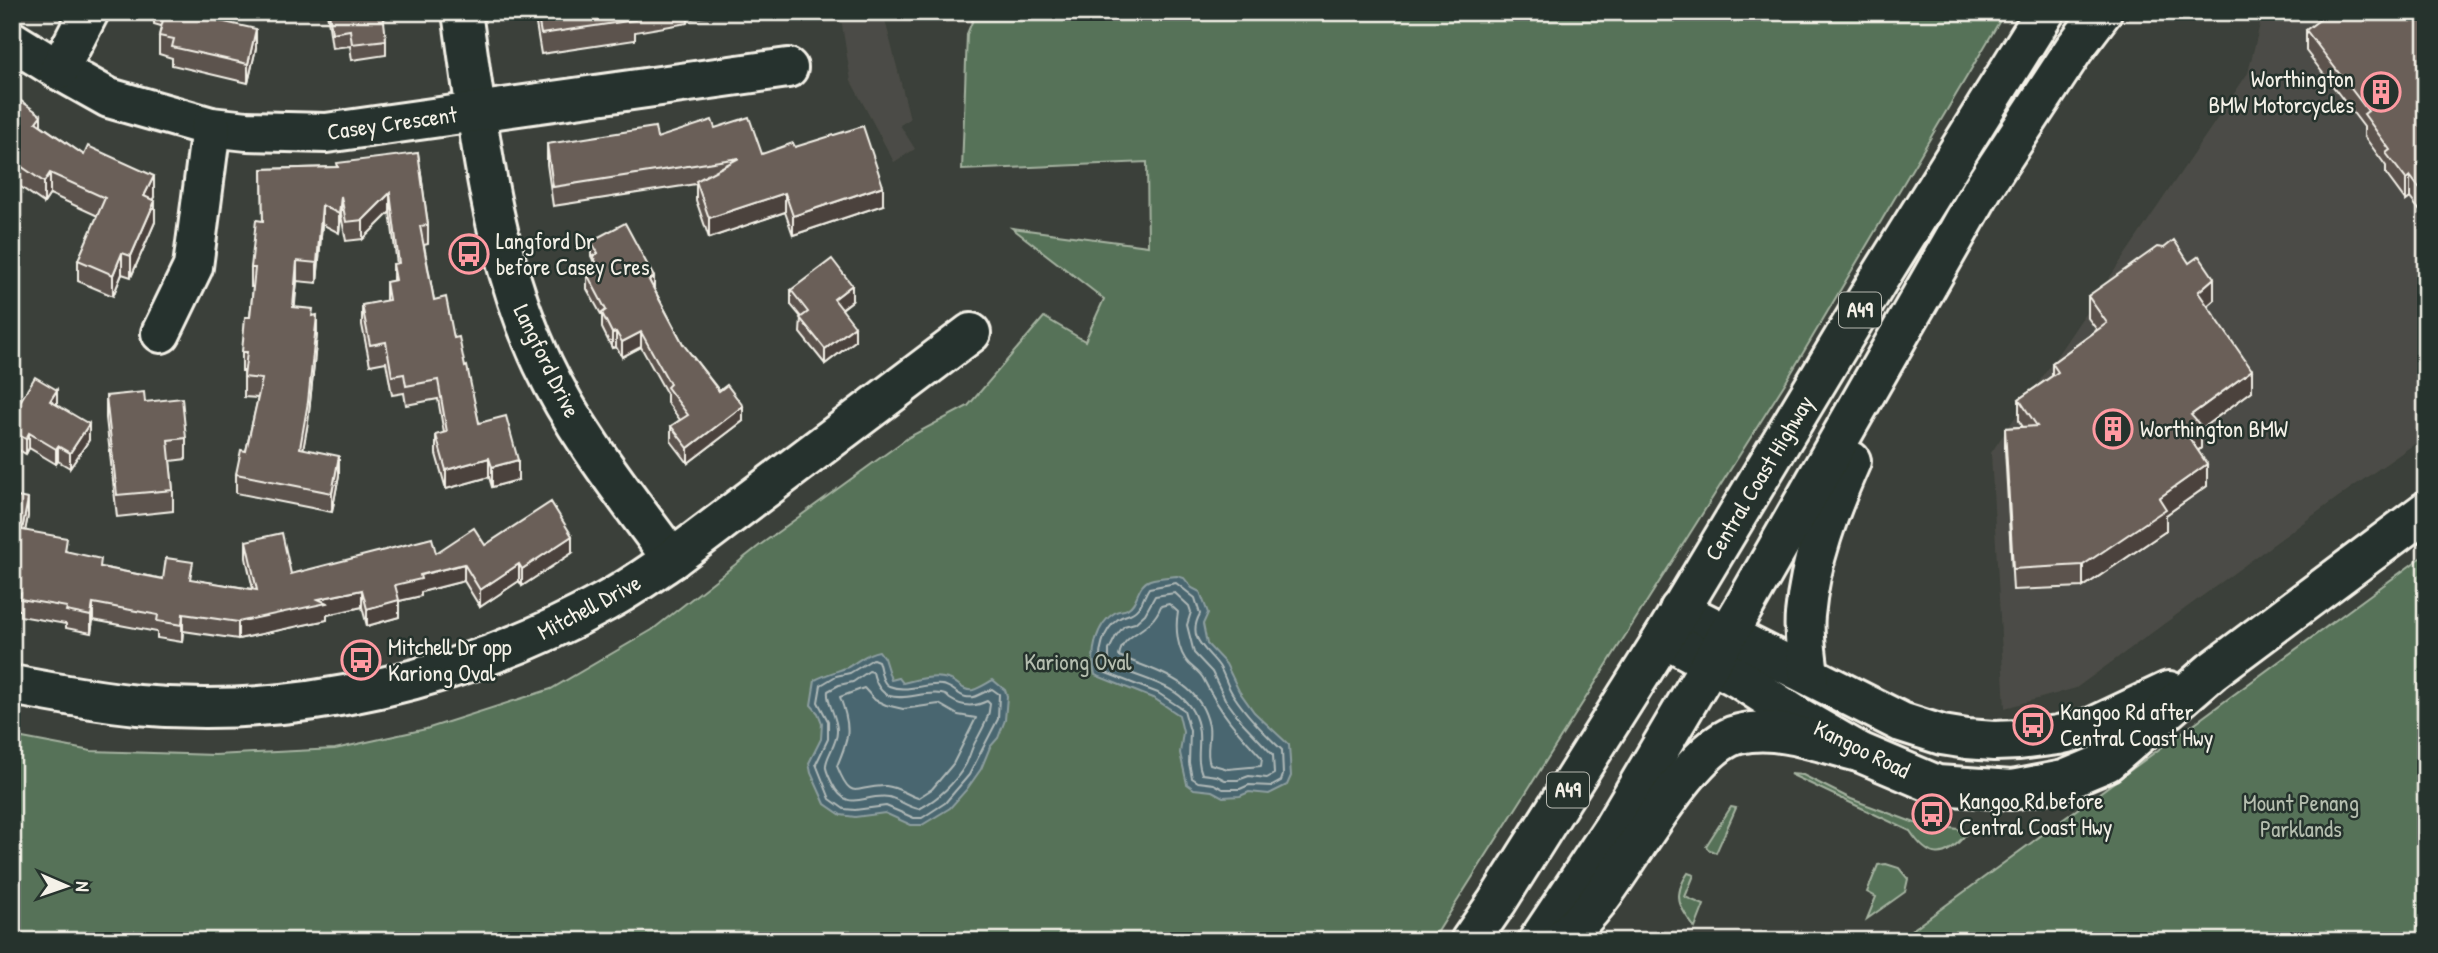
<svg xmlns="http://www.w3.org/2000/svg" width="2438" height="953" font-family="'Patrick Hand',sans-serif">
<rect width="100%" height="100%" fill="#3b403a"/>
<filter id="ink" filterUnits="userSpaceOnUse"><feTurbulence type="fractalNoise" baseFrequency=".0143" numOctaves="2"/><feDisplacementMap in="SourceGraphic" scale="14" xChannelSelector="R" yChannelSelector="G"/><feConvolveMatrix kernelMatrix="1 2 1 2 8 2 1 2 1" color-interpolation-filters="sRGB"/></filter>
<g filter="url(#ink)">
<g fill="#4c4c46">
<polygon points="840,12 883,12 910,119 900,125 915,149 894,162 851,81"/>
<polygon points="2263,12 2426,12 2426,436 2341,495 2076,688 2005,708 1991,453 2248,73"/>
</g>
<g fill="#567259" stroke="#a5b2a0" stroke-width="2">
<polygon points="976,12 2005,12 1787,380 1432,941 12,941 12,736 91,751 215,755 335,749 426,729 551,689 652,630 760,545 909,437 968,406 1044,317 1085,341 1104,299 1012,228 1148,246 1147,162 962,170 967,34"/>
<polygon points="2426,554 2426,941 1897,941"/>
<path d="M1790,774L1803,775L1851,799L1915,823L1958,829L1966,834C1944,861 1929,860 1910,831Z"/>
<polygon points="1731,807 1736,808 1716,853 1708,849 1706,846"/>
<polygon points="1886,864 1899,868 1908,879 1905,892 1867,919 1876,897 1867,892 1878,865"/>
<path d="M1688,873L1694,875L1685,897L1704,905L1695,928C1679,907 1672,896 1688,873Z"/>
</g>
<g fill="#49666f" stroke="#8d9e9f" stroke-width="2">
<path d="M1177,576L1184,578L1192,588L1200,592L1208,613L1203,624L1207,644L1226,664L1239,691L1254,712L1289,745L1291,776L1287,785L1269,794L1249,792L1240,796L1223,797L1212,791L1194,789L1187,784L1180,753L1183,732L1179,715L1155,699L1095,675C1090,654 1095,624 1116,612C1120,610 1124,611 1127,609C1139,603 1136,585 1150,580C1158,577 1169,577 1177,576Z"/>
<path d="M879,651L884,658L891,680L899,678L903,683C918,679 934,675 948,679C958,681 962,692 973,690C980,688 987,683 993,680L1005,690L1007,696L1005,720L998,738L990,747L981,769L967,789L950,808L922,825H911L885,813L855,817L841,815L825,804L811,773L809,763L821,739L822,723L818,713L811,705L815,680C826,674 838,671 848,667C859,661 866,653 879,651Z"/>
</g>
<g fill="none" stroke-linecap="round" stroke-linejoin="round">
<g stroke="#b0b9b8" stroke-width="2">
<path d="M1176,583L1195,598L1200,614C1186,639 1207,649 1219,666C1225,675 1227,687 1234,696C1247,716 1265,734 1282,750L1283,775L1281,781L1272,786L1249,785L1240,789H1223L1214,784L1198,782L1192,778L1189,763L1190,731L1184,710L1158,693L1101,671C1097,653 1103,630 1118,619C1125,614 1132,616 1138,608C1143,603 1144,595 1149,588Z"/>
<path d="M1175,593L1189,606L1191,612L1187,625L1194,653L1212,672L1225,699L1242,722L1273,755L1274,774L1267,778L1249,776L1238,780H1225L1217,776L1202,774C1195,757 1202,743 1198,726C1189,683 1141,681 1109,664V650L1116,636L1124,626L1135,623L1145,614L1155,596Z"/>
<path d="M1169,604L1178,612C1175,628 1177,651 1189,664C1194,669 1201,673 1204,680C1221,714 1236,730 1262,758L1261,766L1228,769L1210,764C1205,752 1211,739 1209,726C1200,680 1156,672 1119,656C1123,631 1150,634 1161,606Z"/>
<path d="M873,659L878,661C881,668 881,683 889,686C906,693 924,683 942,685C952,686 957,695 966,697C976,699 983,692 992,689L999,694L998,719L969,775L945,803L922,818H914L886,806L855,810L844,809L830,799L816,764L828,739V721L818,702L821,685L836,676L850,673Z"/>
<path d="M869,671L873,672C882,714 914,690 941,694C948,695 945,695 950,699C962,707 975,707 987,701L990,704C989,718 984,726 977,739C972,746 970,756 966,764C955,783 938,799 919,809C909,808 900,800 889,797C864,793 848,815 832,783C830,779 827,773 826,768C824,759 837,745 837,732C838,717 826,703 828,691L839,685L853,682Z"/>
<path d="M864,688L875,700L886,705L903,709L939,704L958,715L976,718L953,764L932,789L918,798C908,795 898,787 886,786C855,785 852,804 837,766C849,737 852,729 840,697Z"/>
</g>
<g stroke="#f4f1e8" stroke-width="44">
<g id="minor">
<path d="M462,12C479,132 491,253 543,364C576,434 626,496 672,559"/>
<polyline points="12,41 59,70 109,98 211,127 247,131 326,133 788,68"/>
<polyline points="59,70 89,12"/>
<polyline points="161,333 193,267 211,127"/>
<polyline points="1679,610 1901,722 1942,735 1967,739 1994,741 2019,740 2058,735 2093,727 2169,691"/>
<polyline points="1664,637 1740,679 1795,715 1859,752 1937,785 2012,790 2064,780 2107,762 2212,671 2426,511"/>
<path d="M12,685C54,693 96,701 138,705C298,720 465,679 605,602C628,590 650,574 672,559L971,333"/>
</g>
</g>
<g stroke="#f4f1e8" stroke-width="44">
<g id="highway">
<path d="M1809,675C1807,655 1803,635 1805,615C1810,560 1829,511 1851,461"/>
<polyline points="1470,941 1497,902 1664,637 1877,282 2045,12"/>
<polyline points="1538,941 1613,828 1746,603 1983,188 2074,49 2102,12"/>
<path d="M1560,941C1573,929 1586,916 1597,902C1630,862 1691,744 1739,734C1778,725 1822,743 1859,752"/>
</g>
</g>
<use href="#minor" stroke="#26332d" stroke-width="38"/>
<use href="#highway" stroke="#26332d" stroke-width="38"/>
</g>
<g fill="#5c524d" stroke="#f4f1e8" stroke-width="2">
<polygon points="154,12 192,12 192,15 256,48 248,83 172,65 172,58 159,54 159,36 161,26 154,24"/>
<polygon points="327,12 386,12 386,18 383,19 386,40 386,55 352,60 350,46 332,48"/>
<polygon points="534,12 709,12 709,16 688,19 688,23 635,32 635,40 541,54"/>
<polygon points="2426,12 2426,219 2410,198 2406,201 2386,174 2386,166 2364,136 2364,127 2306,51 2306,30"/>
<polygon points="12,98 41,125 84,155 154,197 152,200 155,222 131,277 122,274 113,296 78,281 78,260 98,216 50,194 44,203 15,183"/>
<polygon points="657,138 762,154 795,147 883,205 793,235 785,212 709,238 696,200 696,184 553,206 547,164 547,144"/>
<polygon points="418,153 428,225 428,244 424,245 434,300 454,338 465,367 479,423 518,480 492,487 489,477 446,489 436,454 436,435 444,433 438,399 406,405 404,393 392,395 386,362 370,365 362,325 362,305 386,301 386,282 393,281 393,264 397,264 390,212 363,239 346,241 341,215 339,233 322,224 317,283 297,281 294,307 313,315 317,334 308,422 303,449 339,475 332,512 236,493 236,474 246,451 258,398 244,397 244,371 242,371 242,352 250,317 253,287 251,287 251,268 263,220 262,169 337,167"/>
<polygon points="591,241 654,289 683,344 743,421 688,463 671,441 671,426 680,420 667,402 667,394 641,347 622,357 616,347 612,348 602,328 602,316 587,289 587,274 593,271 593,260 591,256"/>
<polygon points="2164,248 2214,300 2207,306 2252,391 2201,429 2201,448 2198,451 2207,486 2166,515 2166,531 2083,587 2013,590 2005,449 2005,428 2023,427 2019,421 2019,399 2052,376 2052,363 2097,330 2088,318 2088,296"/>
<polygon points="791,290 852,301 842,309 855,341 825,364 800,333 801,317 791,305"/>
<polygon points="106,396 145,402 186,438 186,459 170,461 173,490 173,511 117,517 106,418"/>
<polygon points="57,405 89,440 70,468 58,461 56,464 29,448 26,454 12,446 12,415"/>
<polygon points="12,496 28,516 25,530 67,552 101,567 163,579 193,580 253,589 246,558 246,541 291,574 485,545 572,553 522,586 519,581 480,607 464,581 421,592 421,596 399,601 399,617 367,626 362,607 327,615 327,620 238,639 183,631 182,642 157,638 157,632 93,620 91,633 66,628 66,624 20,616 20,610 12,608"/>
</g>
<g fill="#4b423e" stroke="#f4f1e8" stroke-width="2">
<polygon points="256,29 256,48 248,83 248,64"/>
<polygon points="41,115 41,136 36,122"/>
<polygon points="15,162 15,183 12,188 12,166"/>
<polygon points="50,173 50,194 44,203 44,182"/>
<polygon points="154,176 154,197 144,217 144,196"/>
<polygon points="2410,176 2410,198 2406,201 2406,179"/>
<polygon points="883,186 883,205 793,235 793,216"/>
<polygon points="390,193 390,212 363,239 363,220"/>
<polygon points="785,193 785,212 709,238 709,218"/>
<polygon points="341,196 341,215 339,233 339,214"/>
<polygon points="155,201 155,222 131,277 131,256"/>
<polygon points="322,205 322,224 317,283 317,263"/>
<polygon points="122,253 122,274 113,296 113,275"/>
<polygon points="297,261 297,281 293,326 293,307"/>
<polygon points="654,277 654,292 649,280"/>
<polygon points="2214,278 2214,300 2198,314 2198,292"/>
<polygon points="852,285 852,301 834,314 834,299"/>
<polygon points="317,315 317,334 308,422 300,467 300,448"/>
<polygon points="855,326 855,341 825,364 825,349"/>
<polygon points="616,332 616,347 612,348 612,333"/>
<polygon points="641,332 641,347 622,357 622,342"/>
<polygon points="2252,370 2252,391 2201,429 2201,448 2188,458 2188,436 2191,415"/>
<polygon points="57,390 57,405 50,401"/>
<polygon points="743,406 743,421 688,463 688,448"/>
<polygon points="89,424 89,440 70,468 70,453"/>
<polygon points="29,433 29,448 26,454 26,439"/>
<polygon points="58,446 58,461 56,464 56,449"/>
<polygon points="339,456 339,475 332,512 332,493"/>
<polygon points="489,458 489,477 446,489 446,470"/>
<polygon points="518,460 518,480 492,487 492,467"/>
<polygon points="2207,464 2207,486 2166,515 2166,531 2083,587 2083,565 2159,498"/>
<polygon points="28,499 28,516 22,547 22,530"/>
<polygon points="572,536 572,553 522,586 522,569"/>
<polygon points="464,564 464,581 421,592 421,596 399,601 399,617 367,626 367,609 395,585 420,575"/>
<polygon points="519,564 519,581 480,607 480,590"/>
<polygon points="362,590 362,607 327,615 327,620 238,639 238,622 318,599"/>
<polygon points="93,603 93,620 91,633 91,616"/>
<polygon points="183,614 183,631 182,642 182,625"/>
</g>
<g fill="#6b5f59" stroke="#f4f1e8" stroke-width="2">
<polygon points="165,12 188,12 188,14 256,29 248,64 172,47 174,39 159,36"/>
<polygon points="329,12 383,12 386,40 352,44 350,30 332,33"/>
<polygon points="537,12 634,12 635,20 541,34"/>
<polygon points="2330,12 2426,12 2426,197 2410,176 2406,179 2386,153 2390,150 2364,114 2368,111 2306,30"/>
<polygon points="14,96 41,115 36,122 84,155 88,146 154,176 144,196 155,201 131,256 122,253 113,275 78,260 105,198 50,173 44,182 15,162 12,166 12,98"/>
<polygon points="749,117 762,154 793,143 795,147 863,126 883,186 793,216 785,193 709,218 696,181 739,158 553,187 547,144 655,127 657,138 712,120 715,128"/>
<polygon points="418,153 428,225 420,226 434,300 446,297 454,338 459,337 465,367 467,366 479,423 506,416 518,460 492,467 489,458 446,470 436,435 447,432 438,380 406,386 404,374 392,376 386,342 370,345 362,305 389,300 386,282 396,280 393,264 399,263 390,193 363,220 346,222 341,196 339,214 322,205 317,263 297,261 293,307 313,309 312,316 317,315 308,402 300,448 339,456 332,493 236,474 241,450 246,451 262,379 244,377 247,352 242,352 245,317 250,317 255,268 251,268 256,220 263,221 262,169 338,167 337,163"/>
<polygon points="625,223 654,277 649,280 683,344 719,391 727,385 743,406 688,448 671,426 688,415 667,387 670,384 641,332 622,342 616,332 612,333 602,313 606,310 587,274 599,268 593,256 598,253 591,241"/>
<polygon points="2174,240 2189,263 2199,256 2214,278 2198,292 2252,370 2191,415 2201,426 2188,436 2207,464 2159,498 2166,509 2083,565 2013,569 2005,428 2037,426 2019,399 2058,372 2052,363 2107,323 2088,296 2157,247 2164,248"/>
<polygon points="832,259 852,285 834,299 855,326 825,349 800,318 808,312 791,290"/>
<polygon points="35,377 57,390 50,401 89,424 70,453 58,446 56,449 29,433 26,439 12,431 12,415"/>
<polygon points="144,392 145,402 182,398 186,438 168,440 173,490 117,495 106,396"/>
<polygon points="12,496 28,499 22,530 67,538 65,551 101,559 100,567 163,579 166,558 193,562 190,579 257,590 246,541 282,533 291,574 432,538 436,553 474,528 485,545 551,502 572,536 522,569 519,564 480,590 464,564 420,575 421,579 395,585 399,600 367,609 362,590 318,599 327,603 238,622 183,614 182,625 157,621 158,615 93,603 91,616 66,611 67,607 20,599 21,593 12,591"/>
</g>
</g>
<defs>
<g id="building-ring" transform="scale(2.0125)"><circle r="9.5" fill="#26332d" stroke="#ff9aa2" stroke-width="1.5"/><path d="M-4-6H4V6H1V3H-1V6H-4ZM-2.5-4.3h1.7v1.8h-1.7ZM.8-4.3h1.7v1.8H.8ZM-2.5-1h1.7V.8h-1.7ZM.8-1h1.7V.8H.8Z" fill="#ff9aa2"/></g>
<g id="bus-ring" transform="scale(2.0125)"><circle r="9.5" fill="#26332d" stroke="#ff9aa2" stroke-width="1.5"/><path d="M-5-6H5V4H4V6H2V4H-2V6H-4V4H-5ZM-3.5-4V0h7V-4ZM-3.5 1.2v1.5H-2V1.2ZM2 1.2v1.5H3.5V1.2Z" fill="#ff9aa2"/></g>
</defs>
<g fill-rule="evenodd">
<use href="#building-ring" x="2381" y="92"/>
<use href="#bus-ring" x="469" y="254"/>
<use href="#building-ring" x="2113" y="429"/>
<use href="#bus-ring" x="361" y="660"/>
<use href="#bus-ring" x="2033" y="725"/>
<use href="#bus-ring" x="1932" y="814"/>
</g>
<g text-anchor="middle" stroke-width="5" stroke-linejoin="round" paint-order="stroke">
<g fill="#26332d" stroke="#b6b8b0" stroke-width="2">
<rect x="1839" y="292.5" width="42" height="35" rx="5"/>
<rect x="1547" y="772.5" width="42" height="35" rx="5"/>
</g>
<g font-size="21" font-weight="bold" fill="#f4f1e8">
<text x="1860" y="317">A49</text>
<text x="1568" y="797">A49</text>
</g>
<g font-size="23" fill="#f4f1e8" stroke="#26332d" text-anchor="start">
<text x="2354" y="87" text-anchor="end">Worthington<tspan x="2354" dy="26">BMW Motorcycles</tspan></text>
<text x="496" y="249">Langford Dr<tspan x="496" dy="26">before Casey Cres</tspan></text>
<text x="2140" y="437">Worthington BMW</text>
<text x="388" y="655">Mitchell Dr opp<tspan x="388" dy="26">Kariong Oval</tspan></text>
<text x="2060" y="720">Kangoo Rd after<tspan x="2060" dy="26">Central Coast Hwy</tspan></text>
<text x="1959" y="809">Kangoo Rd before<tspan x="1959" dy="26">Central Coast Hwy</tspan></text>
</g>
<g font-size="23" fill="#f4f1e8" stroke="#26332d">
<text transform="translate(392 123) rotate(-8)" y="8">Casey Crescent</text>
<text transform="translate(547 361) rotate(64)" y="8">Langford Drive</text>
<text transform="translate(1759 478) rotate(-59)" y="8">Central Coast Highway</text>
<text transform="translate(589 607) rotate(-28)" y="8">Mitchell Drive</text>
<text transform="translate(1862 749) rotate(26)" y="8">Kangoo Road</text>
</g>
<g font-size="23" fill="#b5beaf" stroke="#26332d">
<text x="1078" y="670">Kariong Oval</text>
<text x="2301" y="811">Mount Penang<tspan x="2301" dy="26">Parklands</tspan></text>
</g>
</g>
<rect width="2438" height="953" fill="none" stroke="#26332d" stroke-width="42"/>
<rect x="21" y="21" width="2396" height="911" fill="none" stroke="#f4f1e8" stroke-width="2.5" filter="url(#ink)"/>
<g transform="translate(66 886) rotate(92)" stroke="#26332d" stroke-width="5" paint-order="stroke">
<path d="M0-5L12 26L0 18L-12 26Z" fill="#f4f1e8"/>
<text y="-10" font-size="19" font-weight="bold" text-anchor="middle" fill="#f4f1e8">N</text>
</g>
</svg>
